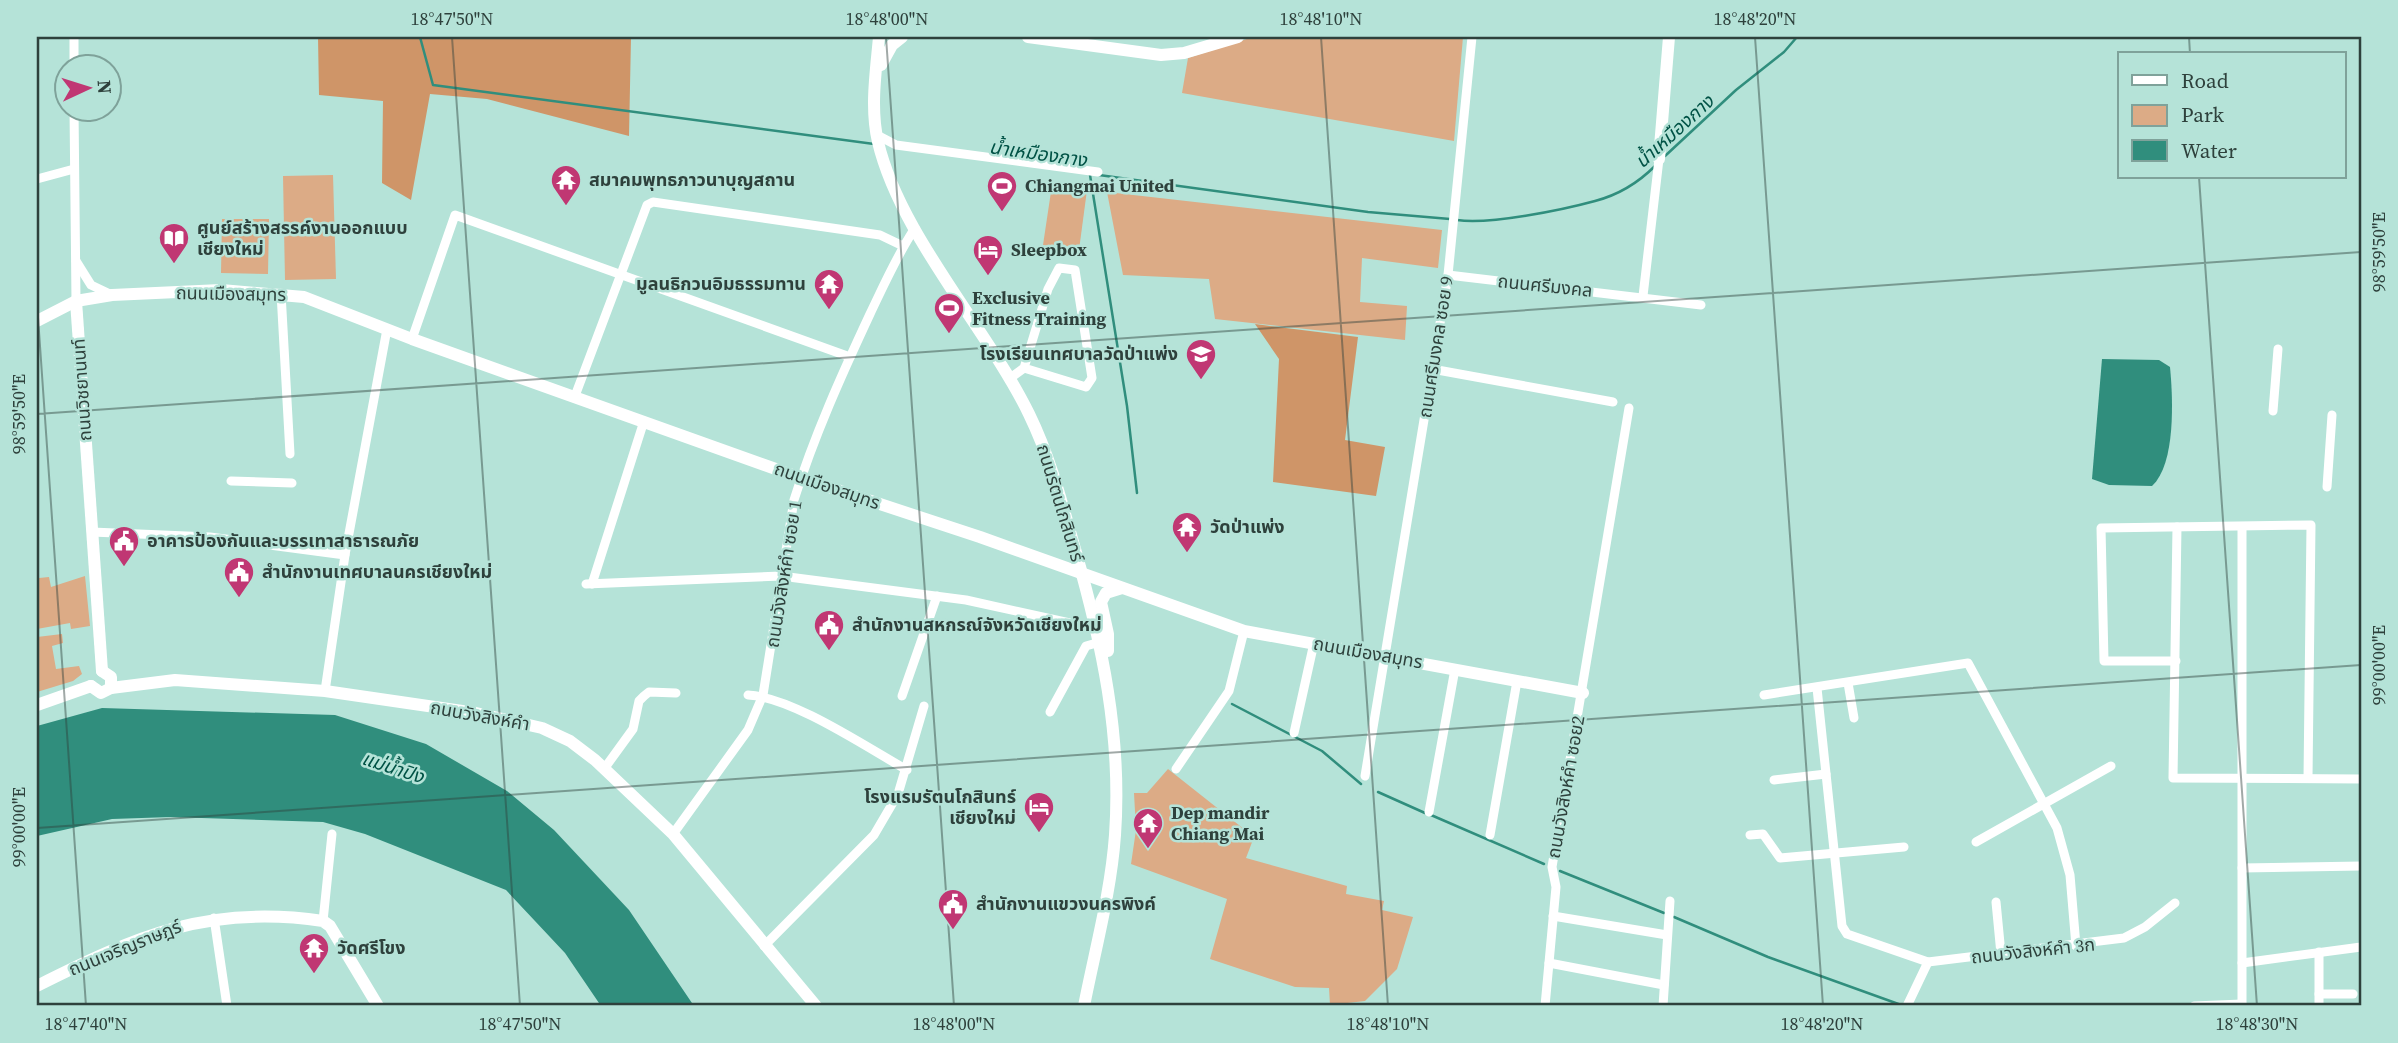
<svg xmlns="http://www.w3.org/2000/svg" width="2398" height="1043" font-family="'Source Serif 4','Noto Sans Thai',serif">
<rect width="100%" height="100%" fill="#b5e3d8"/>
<g fill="#dcab86">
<polygon points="1253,37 1463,37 1454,141 1182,93 1188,58"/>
<polygon points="333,175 336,279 285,280 283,176"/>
<polygon points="1052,185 1087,190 1079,250 1043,245"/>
<polygon points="1107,192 1442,230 1438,268 1362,258 1360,302 1407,306 1405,340 1215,319 1209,279 1123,275"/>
<polygon points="222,219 269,219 268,274 221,273"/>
<polygon points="37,573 39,578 49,577 51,587 85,576 90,626 71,629 70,623 37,629"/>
<polygon points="62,634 63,643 52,646 56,669 79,666 82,674 73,681 37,692 37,637"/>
<polygon points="1168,769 1254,837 1246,858 1347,886 1346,894 1384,901 1382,910 1413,917 1397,969 1365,1001 1330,1005 1329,988 1295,987 1210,959 1227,899 1131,864 1136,830 1134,793 1147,793"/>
</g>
<g fill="#cf9568">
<polygon points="318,37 631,37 629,136 487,99 430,94 411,200 382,183 383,101 319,95"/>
<polygon points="1255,324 1358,337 1345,440 1385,447 1376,496 1273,482 1279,359"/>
</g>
<g fill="#308e7d">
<path d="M2102,359L2159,360L2170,367C2173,398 2176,464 2152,486L2109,485L2092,479Z"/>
<polygon points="102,708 335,715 426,744 507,791 554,830 629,910 694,1006 601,1006 565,953 506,890 365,834 323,822 171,817 112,819 37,836 37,726"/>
</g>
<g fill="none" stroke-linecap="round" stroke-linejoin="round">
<g stroke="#308e7d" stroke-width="2.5">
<polyline points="420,37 433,85 874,144"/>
<polyline points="1665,156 1736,90 1784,52 1797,37"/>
<polyline points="1090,175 1127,406 1137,493"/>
<polyline points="1099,175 1368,212 1450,219"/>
<path d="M1457,220C1489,225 1562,210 1595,201C1618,195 1639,182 1655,166"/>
<polyline points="1232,704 1322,751 1361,784"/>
<polyline points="1378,792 1425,813"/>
<polyline points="1431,815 1544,864"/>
<polyline points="1560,871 1664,913"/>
<polyline points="1674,917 1768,957 1904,1006"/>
</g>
<g stroke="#fff" stroke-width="9">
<polyline points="74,66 74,37"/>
<polyline points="74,108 76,301"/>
<polyline points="877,135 896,145 1098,172"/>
<polyline points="37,179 74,169"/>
<polyline points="76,261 91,285 112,295"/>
<polyline points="1448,275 1701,305"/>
<polyline points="281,293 290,454"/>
<polyline points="1643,296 1659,159"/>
<polyline points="412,339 455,215 850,357"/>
<polyline points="1432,369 1613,402"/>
<polyline points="1009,379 1024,368 1048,289 1059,268 1075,270 1092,378 1086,387 1024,368"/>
<polyline points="575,396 647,205 653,202 880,235 903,246"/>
<polyline points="2273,411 2278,349"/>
<polyline points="231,481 292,483"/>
<polyline points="2327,487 2332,415"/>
<polyline points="2177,527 2173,778 2361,779"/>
<polyline points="92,532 210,537 345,555"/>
<polyline points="586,584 781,576 966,600 1097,629"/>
<polyline points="592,584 644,421"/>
<polyline points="2176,661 2104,661 2101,528 2311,525 2308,778"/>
<polyline points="1848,683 1854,718"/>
<polyline points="1817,688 1842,926 1847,934 1928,962"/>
<polyline points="325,691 345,555 387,329"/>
<path d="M748,695C792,697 866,747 907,770"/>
<polyline points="1764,695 1968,663 2057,828 2070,875 2076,946"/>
<polyline points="902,696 937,596"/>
<polyline points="1050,712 1086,646 1100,642"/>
<polyline points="1294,733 1314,643"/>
<polyline points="604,769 633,729 639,701 644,696 649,692 676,693"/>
<polyline points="1176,769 1229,691 1244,631"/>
<polyline points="1365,776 1448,275 1472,37"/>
<polyline points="1774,780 1826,774"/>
<polyline points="1429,812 1455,669"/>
<path d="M673,834L748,730L763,695L794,500C814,436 842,374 870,314C884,285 897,255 915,228"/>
<polyline points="1490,835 1517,681"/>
<polyline points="1750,835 1763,834 1780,858 1904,847"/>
<polyline points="1976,842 2111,766"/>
<polyline points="2242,868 2361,866"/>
<polyline points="1996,902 2001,954"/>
<polyline points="1553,916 1667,935"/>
<polyline points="214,918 227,1006"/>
<polyline points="323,921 332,834"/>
<polyline points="764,946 874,835 898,794 924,706"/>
<polyline points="1549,963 1664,985"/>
<polyline points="2242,963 2361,947"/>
<polyline points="2319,994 2353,994"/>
<polyline points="1545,1006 1556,887 1552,867 1629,408"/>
<polyline points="1663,1006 1670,901"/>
<polyline points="1907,1006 1928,962 2124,938 2145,927 2175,903"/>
<polyline points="2194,1006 2242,1004"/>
<polyline points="2242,1006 2242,527"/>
<polyline points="2319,1006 2319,952"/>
</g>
<g stroke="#fff" stroke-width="12">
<path d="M879,37C876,71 870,108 878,142C900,235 987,328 1029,414C1050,457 1062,503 1075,549C1102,643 1122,736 1115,835C1111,892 1095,950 1084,1006"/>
<polyline points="1028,37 1161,55 1184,53 1238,37"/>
<polyline points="881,65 892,45 902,37"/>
<polyline points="1659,159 1669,37"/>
<polyline points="76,301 102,671"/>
<polyline points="37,321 76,301 112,295 221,290 304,297 412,339 801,478 980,537 1244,631 1583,693"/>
<polyline points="1108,651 1108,634 1101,602 1106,593 1122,588"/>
<polyline points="91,686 101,693 111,688 111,677 102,671"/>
<polyline points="111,688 175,680 325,691 476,713 542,728 570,741 595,760 673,834 816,1006"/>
<polyline points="37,705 91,686"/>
<path d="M37,986C137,936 208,904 323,921L330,926L378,1006"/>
</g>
</g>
<path fill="none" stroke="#2e413c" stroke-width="2" stroke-opacity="0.45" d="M452,37L520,1006M886,37L954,1006M1321,37L1388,1006M1755,37L1823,1006M2189,37L2190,54M2199,177L2257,1006M37,303L86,1006M37,414L2361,252M37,828L2361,665"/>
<defs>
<g id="temple-pin" transform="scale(1.575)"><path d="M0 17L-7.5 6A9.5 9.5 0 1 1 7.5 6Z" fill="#c03773" stroke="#b5e3d8"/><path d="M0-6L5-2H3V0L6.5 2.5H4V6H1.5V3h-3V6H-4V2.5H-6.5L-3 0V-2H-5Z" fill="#fff"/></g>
<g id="stadium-pin" transform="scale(1.575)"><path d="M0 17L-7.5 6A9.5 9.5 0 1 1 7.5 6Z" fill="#c03773" stroke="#b5e3d8"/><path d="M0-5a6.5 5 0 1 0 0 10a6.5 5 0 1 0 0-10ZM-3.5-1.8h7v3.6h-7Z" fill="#fff"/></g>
<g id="library-pin" transform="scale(1.575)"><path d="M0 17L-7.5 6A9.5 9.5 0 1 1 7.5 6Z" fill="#c03773" stroke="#b5e3d8"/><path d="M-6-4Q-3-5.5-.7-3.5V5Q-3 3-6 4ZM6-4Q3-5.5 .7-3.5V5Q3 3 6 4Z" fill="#fff"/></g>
<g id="hotel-pin" transform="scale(1.575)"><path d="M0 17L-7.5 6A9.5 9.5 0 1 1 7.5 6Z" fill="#c03773" stroke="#b5e3d8"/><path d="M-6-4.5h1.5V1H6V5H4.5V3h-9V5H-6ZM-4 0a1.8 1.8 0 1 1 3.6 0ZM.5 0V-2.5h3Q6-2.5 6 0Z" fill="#fff"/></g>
<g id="school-pin" transform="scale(1.575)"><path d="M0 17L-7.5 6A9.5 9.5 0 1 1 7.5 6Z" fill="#c03773" stroke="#b5e3d8"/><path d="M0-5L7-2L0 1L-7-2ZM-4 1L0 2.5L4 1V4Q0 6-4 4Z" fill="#fff"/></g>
<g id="civic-pin" transform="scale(1.575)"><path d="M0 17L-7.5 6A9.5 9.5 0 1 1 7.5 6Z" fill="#c03773" stroke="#b5e3d8"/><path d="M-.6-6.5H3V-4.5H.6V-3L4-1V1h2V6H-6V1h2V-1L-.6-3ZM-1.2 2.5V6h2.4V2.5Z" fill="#fff"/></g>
</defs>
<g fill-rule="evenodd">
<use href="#temple-pin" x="566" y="180"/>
<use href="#stadium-pin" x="1002" y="186"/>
<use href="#library-pin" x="174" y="238"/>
<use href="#hotel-pin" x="988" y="250"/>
<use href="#temple-pin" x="829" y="284"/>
<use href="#stadium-pin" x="949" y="308"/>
<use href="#school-pin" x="1201" y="354"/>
<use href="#temple-pin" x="1187" y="527"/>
<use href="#civic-pin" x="124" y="541"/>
<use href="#civic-pin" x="239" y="572"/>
<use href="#civic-pin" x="829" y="625"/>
<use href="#hotel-pin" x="1039" y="807"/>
<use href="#temple-pin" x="1148" y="823"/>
<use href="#civic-pin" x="953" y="904"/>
<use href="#temple-pin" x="314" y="948"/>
</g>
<g text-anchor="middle" stroke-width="5" stroke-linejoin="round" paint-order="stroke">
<g font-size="18" font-weight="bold" fill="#2e413c" stroke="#b5e3d8" text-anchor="start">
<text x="589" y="186">สมาคมพุทธภาวนาบุญสถาน</text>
<text x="1025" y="192">Chiangmai United</text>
<text x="197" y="234">ศูนย์สร้างสรรค์งานออกแบบ<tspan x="197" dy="21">เชียงใหม่</tspan></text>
<text x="1011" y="256">Sleepbox</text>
<text x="806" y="290" text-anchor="end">มูลนธิกวนอิมธรรมทาน</text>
<text x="972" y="304">Exclusive<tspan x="972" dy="21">Fitness Training</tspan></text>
<text x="1178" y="360" text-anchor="end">โรงเรียนเทศบาลวัดป่าแพ่ง</text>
<text x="1210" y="533">วัดป่าแพ่ง</text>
<text x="147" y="547">อาคารป้องกันและบรรเทาสาธารณภัย</text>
<text x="262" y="578">สำนักงานเทศบาลนครเชียงใหม่</text>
<text x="852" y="631">สำนักงานสหกรณ์จังหวัดเชียงใหม่</text>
<text x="1016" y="803" text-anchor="end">โรงแรมรัตนโกสินทร์<tspan x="1016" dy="21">เชียงใหม่</tspan></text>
<text x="1171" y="819">Dep mandir<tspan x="1171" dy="21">Chiang Mai</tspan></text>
<text x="976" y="910">สำนักงานแขวงนครพิงค์</text>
<text x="337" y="954">วัดศรีโขง</text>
</g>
<g font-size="18" fill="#2e413c" stroke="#b5e3d8">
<text transform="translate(1545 286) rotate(6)" y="6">ถนนศรีมงคล</text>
<text transform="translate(231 294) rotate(1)" y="6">ถนนเมืองสมุทร</text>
<text transform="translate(1436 347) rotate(-81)" y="6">ถนนศรีมงคล ซอย 9</text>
<text transform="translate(82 390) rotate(-94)" y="6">ถนนวิชยานนท์</text>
<text transform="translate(827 486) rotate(19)" y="6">ถนนเมืองสมุทร</text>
<text transform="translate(1060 503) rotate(73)" y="6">ถนนรัตนโกสินทร์</text>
<text transform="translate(784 574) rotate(-81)" y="6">ถนนวังสิงห์คำ ซอย 1</text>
<text transform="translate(1368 653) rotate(10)" y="6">ถนนเมืองสมุทร</text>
<text transform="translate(480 716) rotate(10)" y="6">ถนนวังสิงห์คำ</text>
<text transform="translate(1566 787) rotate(-80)" y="6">ถนนวังสิงห์คำ ซอย2</text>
<text transform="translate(125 948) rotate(-22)" y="6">ถนนเจริญราษฎร์</text>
<text transform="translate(2033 951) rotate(-6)" y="6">ถนนวังสิงห์คำ 3ก</text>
</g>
<g font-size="19" font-style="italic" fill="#005245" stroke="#b5e3d8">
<text transform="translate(1674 131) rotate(-42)" y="7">น้ำเหมืองกาง</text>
<text transform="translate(1038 153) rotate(8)" y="7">น้ำเหมืองกาง</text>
<text transform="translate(393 767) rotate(18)" y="7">แม่น้ำปิง</text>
</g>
</g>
<rect width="2398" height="1043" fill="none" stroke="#b5e3d8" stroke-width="77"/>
<rect x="2118" y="52" width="228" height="126" fill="#b5e3d8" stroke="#7fa29a" stroke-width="2"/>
<rect x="2132" y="75" width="35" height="10" fill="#ffffff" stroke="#7fa29a" stroke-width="2"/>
<text x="2181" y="88" font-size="21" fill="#2e413c">Road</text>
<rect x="2132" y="105" width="35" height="21" fill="#dcab86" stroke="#7fa29a" stroke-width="2"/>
<text x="2181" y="122" font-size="21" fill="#2e413c">Park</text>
<rect x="2132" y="140" width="35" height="21" fill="#308e7d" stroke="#7fa29a" stroke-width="2"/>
<text x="2181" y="158" font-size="21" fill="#2e413c">Water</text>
<g transform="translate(88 88) rotate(86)"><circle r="33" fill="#b5e3d8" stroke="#7fa29a" stroke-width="2"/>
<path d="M0-5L12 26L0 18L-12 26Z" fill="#c03773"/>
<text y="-10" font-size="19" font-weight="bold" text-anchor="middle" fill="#2e413c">N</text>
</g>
<rect x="38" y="38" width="2322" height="966" fill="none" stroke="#2e413c" stroke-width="2.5"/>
<g font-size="18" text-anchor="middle" fill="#2e413c">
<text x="452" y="25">18°47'50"N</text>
<text x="887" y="25">18°48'00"N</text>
<text x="1321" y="25">18°48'10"N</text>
<text x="1755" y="25">18°48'20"N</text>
<text transform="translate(2379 252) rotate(-90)" y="6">98°59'50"E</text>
<text transform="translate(19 414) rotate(-90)" y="6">98°59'50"E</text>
<text transform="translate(2379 665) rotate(-90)" y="6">99°00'00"E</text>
<text transform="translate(19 827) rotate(-90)" y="6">99°00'00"E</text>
<text x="86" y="1030">18°47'40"N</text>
<text x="520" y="1030">18°47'50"N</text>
<text x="954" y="1030">18°48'00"N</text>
<text x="1388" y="1030">18°48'10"N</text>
<text x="1822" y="1030">18°48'20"N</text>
<text x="2257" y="1030">18°48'30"N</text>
</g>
</svg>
